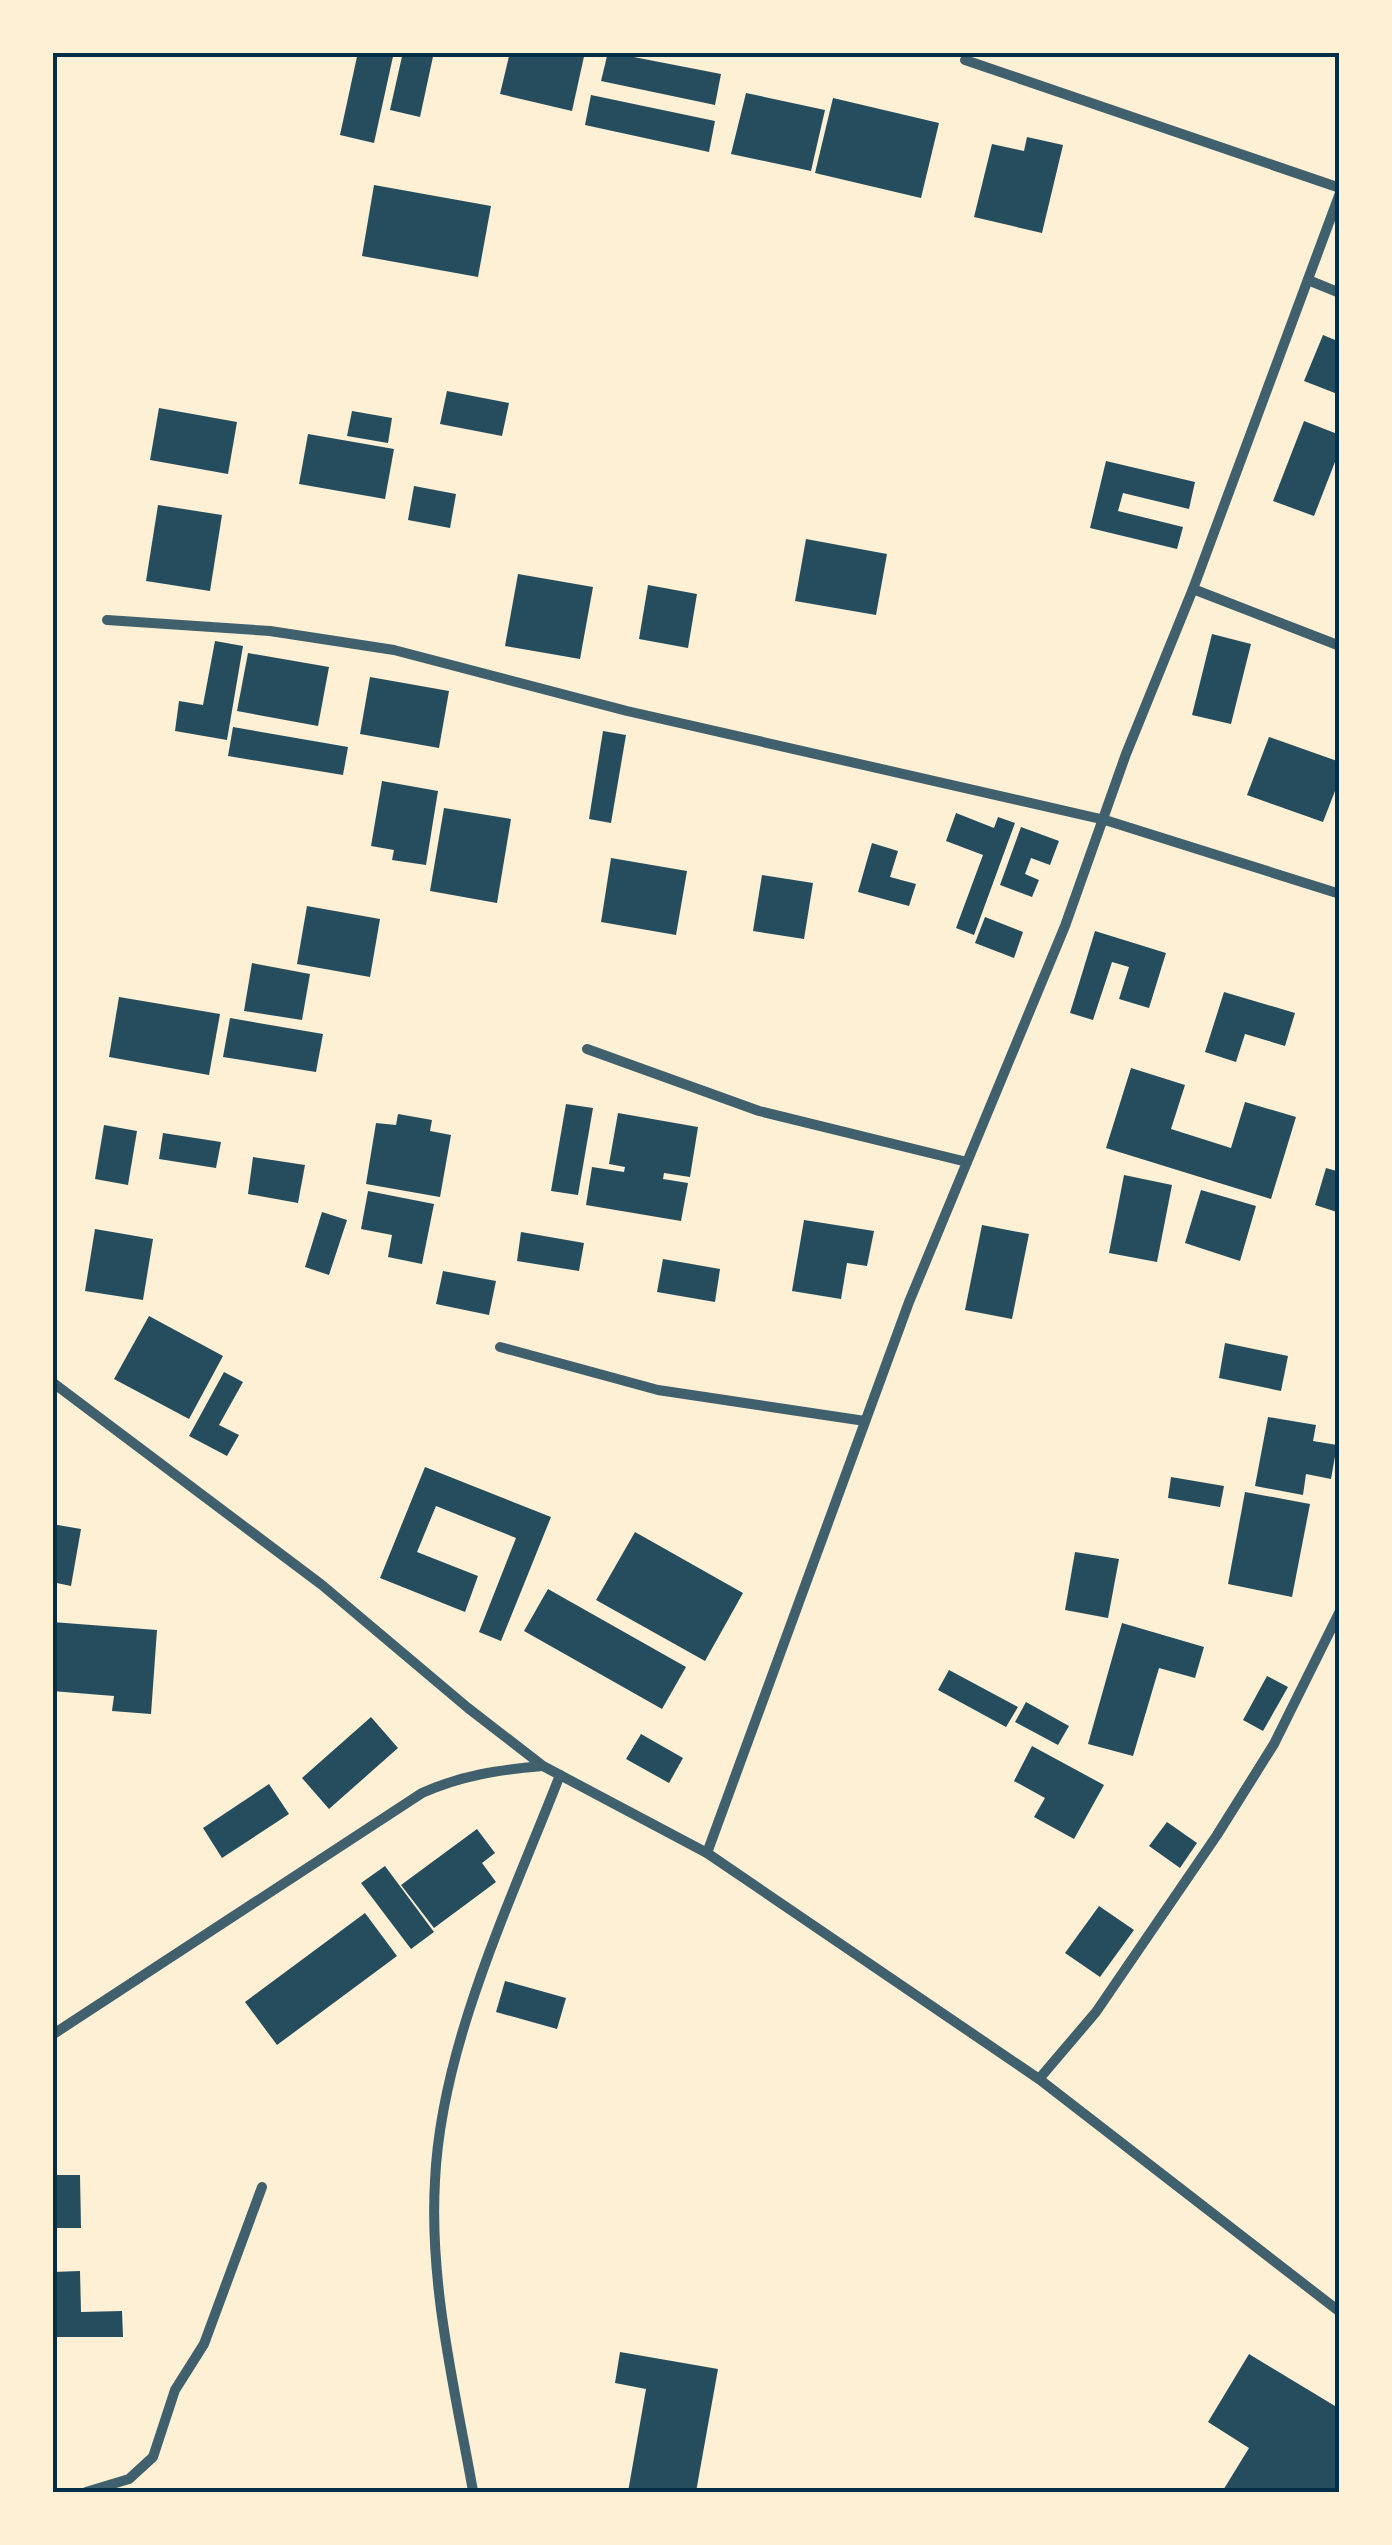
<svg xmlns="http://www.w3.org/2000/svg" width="1392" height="2545" font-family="'Crimson Pro',serif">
<rect width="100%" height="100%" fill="#fdf0d5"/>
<g fill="#264d5e">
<polygon points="358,52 394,52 374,143 340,135"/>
<polygon points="403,52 434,52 420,117 390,110"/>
<polygon points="510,52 585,52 572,111 500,94"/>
<polygon points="608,52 721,74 715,105 601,81"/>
<polygon points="746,93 825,110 811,171 731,154"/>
<polygon points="591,95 715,121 709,152 585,125"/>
<polygon points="833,98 939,123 921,198 815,173"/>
<polygon points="1027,137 1063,145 1042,233 974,217 992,144 1024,151"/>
<polygon points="374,185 491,206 478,277 362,256"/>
<polygon points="1323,335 1340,342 1340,395 1304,381"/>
<polygon points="447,391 509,403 502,436 440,424"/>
<polygon points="159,408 237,422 228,474 150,460"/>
<polygon points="352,411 392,418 388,443 347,436"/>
<polygon points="1304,421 1340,435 1340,449 1314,516 1273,501"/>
<polygon points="308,434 394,449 385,499 299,484"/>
<polygon points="1106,461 1195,482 1189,509 1123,493 1118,511 1183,527 1177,549 1090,528"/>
<polygon points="414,486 456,494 450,528 408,520"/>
<polygon points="158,505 222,515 210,591 146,581"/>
<polygon points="806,539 887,554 876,615 795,601"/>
<polygon points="518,574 593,587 580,659 505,646"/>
<polygon points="648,585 697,594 688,648 639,639"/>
<polygon points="1212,634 1251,644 1231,724 1192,715"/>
<polygon points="215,641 243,646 227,740 175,731 179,701 203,705"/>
<polygon points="248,653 329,667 318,726 237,711"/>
<polygon points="370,677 449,691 439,748 360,734"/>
<polygon points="233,727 348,747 343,775 228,756"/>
<polygon points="603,731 626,735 611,823 589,819"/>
<polygon points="1269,737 1340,762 1340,778 1323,822 1247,795"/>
<polygon points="382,781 438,791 426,865 392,860 394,850 371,846"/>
<polygon points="444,808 511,819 497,903 430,891"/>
<polygon points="956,813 994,828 998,817 1015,823 974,935 956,928 983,855 946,841"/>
<polygon points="1021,827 1059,841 1050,865 1031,858 1025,874 1039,880 1032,897 1000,885"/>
<polygon points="872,843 898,851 890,877 916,884 909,906 858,892"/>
<polygon points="611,858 687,871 676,935 601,922"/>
<polygon points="762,875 813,883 804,939 753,931"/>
<polygon points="307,906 380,919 370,977 297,964"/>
<polygon points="985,917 1023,932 1014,958 975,943"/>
<polygon points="1095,931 1166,953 1149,1008 1119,999 1129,967 1112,962 1093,1020 1070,1013"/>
<polygon points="252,963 310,974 302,1020 244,1011"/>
<polygon points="1224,992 1295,1013 1285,1046 1245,1034 1236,1062 1205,1052"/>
<polygon points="119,997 220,1014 209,1075 109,1057"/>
<polygon points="230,1018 323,1034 316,1072 223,1057"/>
<polygon points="1131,1068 1185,1085 1171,1129 1231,1148 1245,1102 1296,1117 1271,1199 1106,1148"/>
<polygon points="566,1104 593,1108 578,1195 551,1191"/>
<polygon points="618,1113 698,1127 690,1177 664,1173 663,1179 688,1183 681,1221 586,1205 592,1167 624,1172 625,1167 609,1164"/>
<polygon points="398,1114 432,1120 430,1131 451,1135 440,1197 366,1184 376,1123 396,1125"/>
<polygon points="104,1125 137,1131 128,1185 95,1179"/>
<polygon points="163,1133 221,1142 216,1168 159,1159"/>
<polygon points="253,1157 305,1165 298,1203 248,1194"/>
<polygon points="1326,1168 1340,1172 1340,1213 1315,1205"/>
<polygon points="1124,1175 1172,1185 1157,1262 1109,1253"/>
<polygon points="1201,1190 1256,1206 1240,1261 1185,1243"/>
<polygon points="368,1191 434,1204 422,1264 388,1257 392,1235 361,1229"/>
<polygon points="322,1212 347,1220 329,1275 305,1267"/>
<polygon points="804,1220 874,1231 867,1266 847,1263 841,1299 792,1291"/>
<polygon points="982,1225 1029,1234 1012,1319 965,1310"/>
<polygon points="95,1229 153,1239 143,1300 85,1291"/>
<polygon points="521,1232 584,1243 579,1271 517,1261"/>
<polygon points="663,1259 720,1269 715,1302 657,1292"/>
<polygon points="443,1271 496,1281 489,1315 436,1304"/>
<polygon points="149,1316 223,1356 189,1419 114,1379"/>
<polygon points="1225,1343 1288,1356 1281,1391 1219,1378"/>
<polygon points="224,1372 243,1382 219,1425 239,1435 227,1456 189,1436"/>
<polygon points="1268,1417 1316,1425 1313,1441 1337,1445 1331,1479 1306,1474 1303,1495 1255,1486"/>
<polygon points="425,1467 551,1517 501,1641 479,1632 516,1538 436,1506 417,1552 478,1576 465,1612 380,1578"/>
<polygon points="1171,1477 1224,1486 1220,1507 1168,1498"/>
<polygon points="1245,1492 1310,1504 1292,1597 1228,1584"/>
<polygon points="52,1524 81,1529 71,1586 52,1582"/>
<polygon points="635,1532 743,1593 705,1661 596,1600"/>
<polygon points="1075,1552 1119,1559 1108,1618 1065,1610"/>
<polygon points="548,1589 686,1667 662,1709 524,1631"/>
<polygon points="52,1622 157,1630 151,1714 112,1711 114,1696 52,1691"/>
<polygon points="1122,1623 1204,1647 1195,1678 1159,1668 1133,1756 1088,1744"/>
<polygon points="949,1670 1018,1707 1006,1727 938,1690"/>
<polygon points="1267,1676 1288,1687 1263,1731 1243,1720"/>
<polygon points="1026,1702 1069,1726 1058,1745 1015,1722"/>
<polygon points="371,1717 398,1748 329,1809 302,1778"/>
<polygon points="641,1734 683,1758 669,1783 626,1759"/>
<polygon points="1032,1746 1104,1785 1074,1839 1034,1817 1045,1798 1014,1781"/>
<polygon points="269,1784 289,1814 222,1858 203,1828"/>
<polygon points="1167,1822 1197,1843 1180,1868 1149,1846"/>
<polygon points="477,1829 495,1853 482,1863 496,1882 434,1928 401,1885"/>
<polygon points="385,1866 434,1932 411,1949 361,1883"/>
<polygon points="1099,1906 1134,1930 1100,1977 1065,1953"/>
<polygon points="365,1913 397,1956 277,2045 245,2002"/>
<polygon points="505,1981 566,1998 557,2029 496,2012"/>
<polygon points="57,2175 80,2175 81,2228 57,2228"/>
<polygon points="80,2271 81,2312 122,2311 123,2337 52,2337 52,2272"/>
<polygon points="620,2352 718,2369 696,2492 628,2492 646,2389 615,2383"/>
<polygon points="1249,2354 1340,2409 1340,2492 1222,2492 1249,2448 1208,2422"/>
</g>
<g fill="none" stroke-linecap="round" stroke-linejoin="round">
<g stroke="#3f606c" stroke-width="10">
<polyline points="965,60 1340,188"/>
<polyline points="1308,280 1340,293"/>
<polyline points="1193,589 1340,646"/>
<polyline points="107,620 270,631 394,650 627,711 1105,820 1340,894"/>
<polyline points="587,1049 759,1111 967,1162"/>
<polyline points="500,1347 658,1390 865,1421"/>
<polyline points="52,1382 322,1585 468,1708 543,1766 707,1853 1039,2079 1340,2312"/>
<polyline points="707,1853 909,1302 1065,926 1126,754 1193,589 1340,193"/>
<path d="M52,2035L422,1793C462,1775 499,1770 542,1766"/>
<polyline points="1039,2079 1096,2012 1217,1835 1274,1744 1340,1611"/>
<path d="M473,2491C455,2390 429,2285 435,2181C441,2045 511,1901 560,1775"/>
<polyline points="86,2492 129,2479 153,2457 175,2390 204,2344 262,2187"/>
</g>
</g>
<rect width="1392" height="2545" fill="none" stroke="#fdf0d5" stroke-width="110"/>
<rect x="55" y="55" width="1282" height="2435" fill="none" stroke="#003049" stroke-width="4"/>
</svg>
